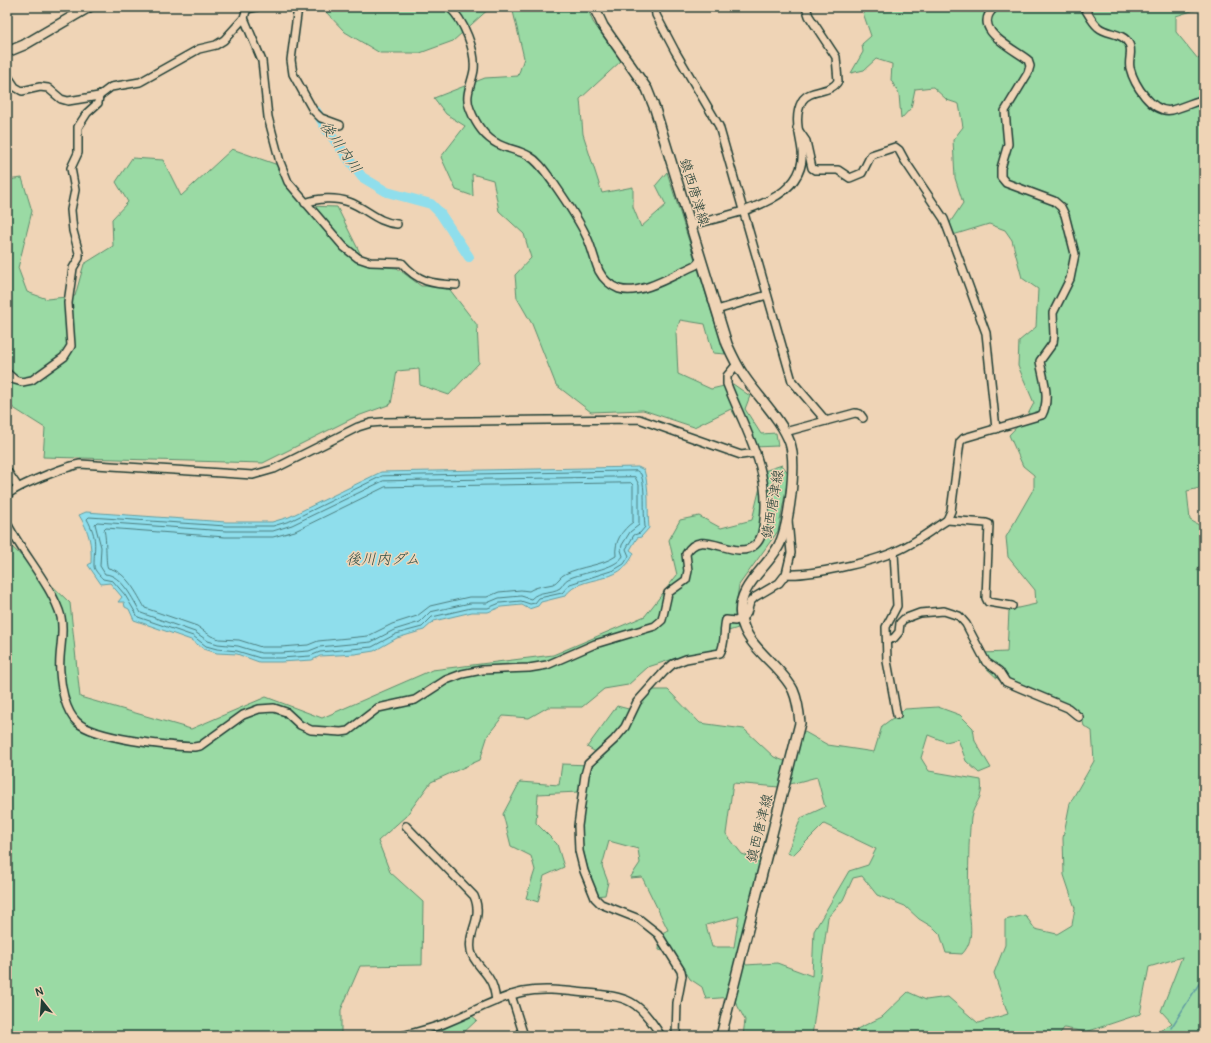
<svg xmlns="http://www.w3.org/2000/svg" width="1211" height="1043" font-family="Pangolin,'Klee One',sans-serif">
<rect width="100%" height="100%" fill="#efd4b6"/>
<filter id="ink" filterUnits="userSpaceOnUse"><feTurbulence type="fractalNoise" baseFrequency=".025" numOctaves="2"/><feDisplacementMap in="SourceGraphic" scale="8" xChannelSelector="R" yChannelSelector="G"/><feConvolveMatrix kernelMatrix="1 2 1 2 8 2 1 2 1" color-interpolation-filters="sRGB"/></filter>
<g filter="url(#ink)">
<g fill="#9adaa4" stroke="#5c8c6c" fill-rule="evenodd">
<polygon points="329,7 491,7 453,41 420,53 380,53 345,32 325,11"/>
<polygon points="512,7 587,7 593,22 621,61 580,99 583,134 602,193 633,187 633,207 641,227 666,205 656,185 667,172 725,354 713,353 705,324 680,320 676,333 678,374 711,389 733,384 750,396 745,409 761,434 776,433 778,446 754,447 731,409 694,427 643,410 591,412 556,385 532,324 517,298 515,275 531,258 524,234 499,211 493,180 472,174 473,196 456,190 441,157 465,126 446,114 434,98 485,78 518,76 524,58"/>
<polygon points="861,7 1204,7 1176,16 1176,32 1198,59 1204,55 1204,487 1187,491 1190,520 1204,528 1204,558 1197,571 1204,568 1204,1036 1152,1036 1172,1023 1161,1011 1182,957 1149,967 1140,1014 1086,1032 1064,1028 1058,1036 853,1036 857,1029 882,1017 908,992 926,1000 948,997 978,1023 1008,1014 994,973 1005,945 1005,920 1025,915 1035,929 1057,934 1072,925 1075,908 1064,875 1063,838 1070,803 1094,761 1092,731 1084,726 1081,714 1068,705 1031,688 1003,684 980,662 983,653 1007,652 1009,610 1036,604 1035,590 1008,557 1006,537 1034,488 1034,475 1023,466 1009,435 1027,416 1034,403 1018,366 1019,341 1036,327 1038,289 1022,278 1012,240 1005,230 989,224 953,235 949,224 963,203 955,178 953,140 963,127 959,104 947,100 933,87 915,89 911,108 901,119 899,94 891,80 892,64 876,59 864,70 851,73 863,52 862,44 871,36"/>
<polygon points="232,149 278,165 306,206 337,207 366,265 397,268 421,286 447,286 477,325 479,363 449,395 420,385 419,369 397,371 391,404 355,417 263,463 43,457 45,428 7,404 7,180 22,178 32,211 18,268 27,292 47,299 75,296 84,264 113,246 112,219 128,202 116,182 132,158 163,160 181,196"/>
<polygon points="782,465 789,474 778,531 739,585 735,612 738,628 722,633 720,650 683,656 648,667 628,685 604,689 582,707 548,707 529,718 503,716 488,735 480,760 431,782 406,816 378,841 390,872 423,902 422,965 360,966 341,1010 341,1036 7,1036 7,542 70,603 80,697 191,729 266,697 322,718 432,670 553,655 645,616 677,575 669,540 680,520 699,516 721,528 752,520 764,471"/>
<path d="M651,690H668L700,723L744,729L774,757L792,764L803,731L828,745L874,752L882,726L905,709L938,707L960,715L973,728L975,741L991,768L979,773L966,761L958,739L946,742L928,735L921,758L929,771L981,780C984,800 974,802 971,818C968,843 969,870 968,895C967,914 978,938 962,954L946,953L940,934L934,928L919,919L905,906L877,895L862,876L853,878L843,900L828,917L812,1036H743L745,1020L733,997L706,999L702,987L690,979L675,954L659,950L660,934L668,930L642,877L630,878L640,863L638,849L609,841L602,866L608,882L605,895L595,896L583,850L578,792L538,794L536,823L557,844L564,867L544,876L538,902L526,898L535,870L531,856L511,846L503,814L520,782L559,785L562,764L591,765L599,754L587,747L617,706L636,711ZM817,777L825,807L801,818L787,853L793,855L824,824L876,849L868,865L849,871L814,931L812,976L777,963L746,965L740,948L760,860L742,854L726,834L733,783L779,787ZM739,916L734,947H712L706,925Z"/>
<polygon points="471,1015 477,1020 460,1036 439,1036 442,1030"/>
</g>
<path fill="#8fdeec" stroke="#629ea2" d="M638,467L644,470C650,489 647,509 649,528L641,537L637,538L630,550L634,553C619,588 582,572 565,596L541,602L538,606L529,609L522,605L501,607L488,612H472L434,621L424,630L397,638L374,651L355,654L320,656L312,660L281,662H259L237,654L217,653L204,649L191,640L134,620L129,609L125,607L124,602H118L122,597L110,583L101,584L88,565L91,563C92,544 89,531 79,515L86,512L226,522H272L289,517L381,472Z"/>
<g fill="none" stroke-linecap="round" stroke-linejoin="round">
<g stroke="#4c7d7e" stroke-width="1">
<path d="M637,471L641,474C646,490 643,509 645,527L640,533L634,535L626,549L629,556L624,564L614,570L570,584L562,593L539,598L535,603L530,604L521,601L500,603L488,608H471L432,617L422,627L396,634L372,647L320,652L310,656L281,658H260L237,651L217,649L206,646L193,636L138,617L125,595L113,581L103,579C100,576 94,570 94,566C94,545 98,539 87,519L89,517L226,526H273L290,521L382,476Z"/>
<path d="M635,477L639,485V525L630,532L622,545L621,550L623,556C615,570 582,572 568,579C564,581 563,585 560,588C551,594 539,590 531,599L521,596L499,598L487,603H470L430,612L420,622L394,630L371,642L319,647L309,651L281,653H261L238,646L218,644L208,641L195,632L141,613C133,600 122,575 105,574L100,566L101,547L95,524L97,522L226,531H273L292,525L383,481Z"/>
<path d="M631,483L633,485V522C622,530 614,542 616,556C601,566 581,566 565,574C560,576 558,582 553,584C545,586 537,586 529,591L521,590L499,592L487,597H469L430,606L417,616L392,624L368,636L318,641L308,645L281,647H261L239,640L219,639L211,636L197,626L145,608C137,594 126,571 108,568C105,564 107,540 104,530L106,528L225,537H273L295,531L385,487Z"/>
</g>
<polyline stroke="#629ea2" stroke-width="1.5" points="1171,1028 1204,976"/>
<polyline stroke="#8fdeec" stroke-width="10" points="316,111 327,130 362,177 387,192 431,204 440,213 469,257"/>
<g stroke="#1f3d34" stroke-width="10">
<g id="minor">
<polyline points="298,7 291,60 293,74 313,110 321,118 340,125"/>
<path d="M449,7C464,20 476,51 474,70C472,83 464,96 470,109C475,122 484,137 498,144C507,149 519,150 529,156C540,162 547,175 555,185C567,203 581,222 589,242C593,252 595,262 599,271C603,279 611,286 619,289C641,296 675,274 696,265L701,259"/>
<polyline points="655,7 656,15 675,51 719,126 792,381 826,421"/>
<path d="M1084,7C1088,13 1092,22 1098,27C1107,35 1123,32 1129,44C1133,51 1128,60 1130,68C1134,84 1152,114 1172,110C1183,107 1194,102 1204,99"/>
<polyline points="247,9 256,7"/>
<path d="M244,18L262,61L268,117L280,162L288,182L344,247L358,258L370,262L402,263C418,282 432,284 456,285"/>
<polyline points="7,75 15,87 22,91 40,87 48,88 61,99 68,101 99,96 111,87 140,82 199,49 216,45 224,40 244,18 247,7"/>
<polyline points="797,128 806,141 812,168 815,170 838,170 850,178 862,173 871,155 895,147 899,150 905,161 944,219 959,259 986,333 996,429"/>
<path d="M305,203C318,198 335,197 349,202C366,208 378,223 397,224"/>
<path d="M691,225C727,215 807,203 802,151C800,134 793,118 802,101C810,88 831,94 838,81L836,57L809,16L806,7"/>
<polyline points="720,309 767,295"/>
<polyline points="7,373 15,380 22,382 32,380 64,357 71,346 68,303 73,268 79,258 79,253 73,231 71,210 75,190 71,168 78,153 78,127 87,113 98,103 99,96"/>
<polyline points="785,432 855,413 860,414 863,418"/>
<polyline points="7,471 18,487"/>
<path d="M7,495C18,485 65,467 80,464L253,475L274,469L358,427L371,423L383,422L639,419L741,455L756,453"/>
<polyline points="947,520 986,523 989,524 986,598 988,602 1012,606"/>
<path d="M7,523C21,552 53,587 61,617C65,635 58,653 60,672C61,687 65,711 77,722C95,739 168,746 194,747L200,746L243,715L259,709L274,708L286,712L300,725L311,730L341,732L348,731L378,708L415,700L446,680L462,674L482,670L529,668L547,665L595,644L655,626L662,620L668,593L686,580L688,571L686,554C701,525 734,563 755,545C762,539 763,529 764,520C771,470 744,428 727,384V376L737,364"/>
<polyline points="894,553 897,606 886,627 887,661 897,715"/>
<polyline points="786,574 791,553 788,520"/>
<polyline points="888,640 894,638 899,632 900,623 904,619 920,613 944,611 959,616 966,624 986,662 999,671 1006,682 1068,708 1079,717"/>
<path d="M406,826L474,896C484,919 467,931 471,951C473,962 485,970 490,980C494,986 495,993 496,1001"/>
<polyline points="511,995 524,1036"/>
<path d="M402,1036C416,1032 430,1029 443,1024C470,1014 495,998 523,992C544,988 565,991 587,993C628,997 638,999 661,1036"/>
<path d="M676,1036L677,1003L682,976L681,971L658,934L639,919L601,904L595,898L584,871L579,851L578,826L585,775L588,764L614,740L625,727L637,702L664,672L673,664L686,659L720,653C726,644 723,630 726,620L735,621L741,619L747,613L750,602L755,597L779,583L786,574C810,576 871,562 894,552C913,545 930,531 947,520L951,511L960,442L964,438L1042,415C1051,398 1043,379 1040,361L1053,343L1054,335L1053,313L1070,279L1075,254L1065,215L1061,207L1054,201L1006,183L1001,177V168L1008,144L1005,111L1028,73L1030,66L1028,60C1011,47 970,29 995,7"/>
</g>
</g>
<g stroke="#1f3d34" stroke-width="12">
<g id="major">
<path d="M594,7L603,26L647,89L655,109L727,344C732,355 737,366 744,376C758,397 782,420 790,443C797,465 789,528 778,547C765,570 736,588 741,617C746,648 780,664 793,690C798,701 799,712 800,723L721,1036"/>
<polyline points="7,52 24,45 89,7"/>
</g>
</g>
<use href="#minor" stroke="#efd4b6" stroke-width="7"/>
<use href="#major" stroke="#efd4b6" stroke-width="9"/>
</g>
</g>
<g text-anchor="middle" stroke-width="3" stroke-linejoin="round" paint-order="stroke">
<g font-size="14" fill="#1f3d34" stroke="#efd4b6">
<text transform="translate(695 192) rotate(73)" y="5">鎮西唐津線</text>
<text transform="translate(772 504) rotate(-80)" y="5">鎮西唐津線</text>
<text transform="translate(759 828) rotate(-76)" y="5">鎮西唐津線</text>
</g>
<g font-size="15" font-style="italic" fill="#2a4d46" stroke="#efd4b6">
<text transform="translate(341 147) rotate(55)" y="5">後川内川</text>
<text x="383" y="564">後川内ダム</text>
</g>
</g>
<rect width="1211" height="1043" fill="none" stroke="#efd4b6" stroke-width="24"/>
<rect x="12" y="12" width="1187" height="1019" fill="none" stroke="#1f3d34" stroke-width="1.5" filter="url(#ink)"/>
<g transform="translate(42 1001) rotate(343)" stroke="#efd4b6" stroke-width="3" paint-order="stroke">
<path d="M0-3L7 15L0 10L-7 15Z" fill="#1f3d34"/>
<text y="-6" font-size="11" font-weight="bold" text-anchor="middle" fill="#1f3d34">N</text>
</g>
</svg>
